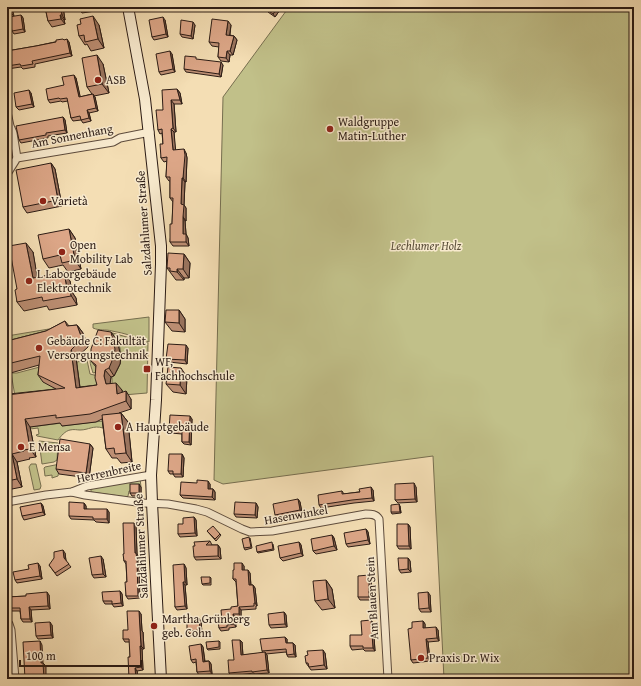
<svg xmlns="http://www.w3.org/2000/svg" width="641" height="686" font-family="'Gentium Book Plus',serif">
<rect width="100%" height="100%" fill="#f4deb4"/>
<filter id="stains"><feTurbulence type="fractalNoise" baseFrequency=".005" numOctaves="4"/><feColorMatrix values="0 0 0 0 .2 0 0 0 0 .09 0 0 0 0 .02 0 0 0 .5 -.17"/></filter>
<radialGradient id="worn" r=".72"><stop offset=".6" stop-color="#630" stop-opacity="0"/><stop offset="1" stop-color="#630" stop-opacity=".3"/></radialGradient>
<g fill="#c1c089" stroke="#766e4f">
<polygon points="289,7 634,7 634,679 444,679 433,456 223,484 214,480 223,97"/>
<path d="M149,317V342C137,337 124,333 112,331C105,329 100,331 93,328V324Z"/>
<polygon points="49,329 49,331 7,349 7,336"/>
<path d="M109,332L148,343L147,393L123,395L122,390L112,391V374L116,372C123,360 122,352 117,339L103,338L96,357L97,369L100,371L93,373C92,369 90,365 90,360C90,354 98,337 103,334C104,333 108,333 109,332Z"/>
<polygon points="87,360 90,374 98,376 101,386 72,389 77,362"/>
<polygon points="51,364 56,389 16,402 11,373 17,373"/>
<path d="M103,421V428C93,425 89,430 80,430C77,430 74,429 70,430C65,431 61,436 58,440L37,436L36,435L39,434L38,428L30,429V427L62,423V426Z"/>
<polygon points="39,441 58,443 57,460 54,462 42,464"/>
<polygon points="31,464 36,464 41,486 40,489 34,490 29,467"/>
<polygon points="60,464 58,476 52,478 52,475 45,476 44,468 45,467"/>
<polygon points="140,478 141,487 132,487 132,491 129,491 128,496 127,497 91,492 91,489"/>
</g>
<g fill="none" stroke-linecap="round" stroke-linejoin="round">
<g stroke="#5e4c3d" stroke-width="9">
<g id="minor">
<polyline points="7,112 10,126 13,133 17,158"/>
<polyline points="7,174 17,158 113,142 120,138 150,132"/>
<path d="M72,492L85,495L144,503L168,504L196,509L207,512L242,529L250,532L272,531L366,514C371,514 376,514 379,519L388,679"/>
<polyline points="7,502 46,495 72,492 87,486 151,475"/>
<polyline points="7,624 9,624 11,630 15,679"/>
</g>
</g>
<g stroke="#2c1c15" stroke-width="12">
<polyline id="secondary" points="128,7 145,99 161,246 161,264 156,400 151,475 152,503 161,679"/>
</g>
<use href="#minor" stroke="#f8eace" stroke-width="7"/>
<use href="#secondary" stroke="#f8eace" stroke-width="10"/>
</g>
<g fill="#bd8f74" stroke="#2c1c15">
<polygon points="7,7 14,16 7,18"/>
<polygon points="45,7 63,7 65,20 64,20 65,24 52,27 48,21"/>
<polygon points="78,7 94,7 95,11 82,13"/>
<polygon points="282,7 275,17 268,12 266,9"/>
<polygon points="21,15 23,18 25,32 14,34 12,31"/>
<polygon points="165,20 168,37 154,40 152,37"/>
<polygon points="81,24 99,25 104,48 91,51 87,44 85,45 79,36"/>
<polygon points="195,25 193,39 182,37 180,34"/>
<polygon points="231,25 230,35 234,36 237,40 233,55 230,55 229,62 221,61 218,57 219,47 212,46 209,42"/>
<polygon points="64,40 69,42 72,56 35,64 35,67 23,69 21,67 7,69 7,51 36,46"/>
<polygon points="172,54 175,72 161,75 159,72"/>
<polygon points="103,64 109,93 94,96 95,97 98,111 89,113 91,121 83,123 81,120 73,121 71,118 68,101 62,102 61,101 50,103 48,100 64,85 76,78 80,97 92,94 87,87"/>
<polygon points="223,65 221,77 186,72 184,69"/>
<polygon points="177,89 180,93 182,104 174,104 176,132 174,132 175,150 186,153 187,158 186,182 185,182 184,205 186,208 186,221 185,221 186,234 188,238 189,246 173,246 170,242 172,224 173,202 170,198 170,181 169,181 166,177 167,161 164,162 161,158 163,144 162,133 160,134 158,130 163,110"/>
<polygon points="31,93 34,107 19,110 16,107"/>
<polygon points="63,117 65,120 67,133 48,136 48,138 21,143 19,140"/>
<polygon points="51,163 55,169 62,206 27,213 23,207"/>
<polygon points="69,229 75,238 81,269 68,272 63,265 49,268 43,259"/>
<polygon points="33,252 37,277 70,281 72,292 76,298 77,305 49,310 47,306 24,311 17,302 17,289"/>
<polygon points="184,254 190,263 189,278 184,278 184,280 176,280 167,268"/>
<polygon points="179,310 185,319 185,332 172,331 165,322"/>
<polygon points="65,321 69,326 77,325 83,333 88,347 76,358 80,387 97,385 96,367 91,361 111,332 117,340 121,357 120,364 114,376 111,377 110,383 122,390 122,392 131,399 131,409 119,413 121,413 128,422 132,462 121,463 117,458 112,458 106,449 102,419 96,422 62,426 60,423 30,427 36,457 29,458 30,459 17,462 22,487 7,490 7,386 9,394 56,389 43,382 38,375 39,365 7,374 7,341 46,331"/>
<polygon points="188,348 187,364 169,362 166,359"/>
<polygon points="187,377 186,394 173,392 166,384"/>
<polygon points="192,419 191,445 184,444 182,442 182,434 171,433 169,430"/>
<polygon points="90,444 93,448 89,478 59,474 56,469"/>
<polygon points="182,454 184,458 183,477 175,477 173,474 170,474 168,471"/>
<polygon points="210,484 210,489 213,489 215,492 215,500 183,498 180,495"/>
<polygon points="141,487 141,496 132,496 130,493"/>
<polygon points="416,487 417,502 398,503 395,500"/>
<polygon points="373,490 374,501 354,503 321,508 319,505 342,491 344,494"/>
<polygon points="298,499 300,502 302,513 277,518 275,515"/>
<polygon points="41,503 43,506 45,515 24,520 22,516"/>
<polygon points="84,503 86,506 86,509 109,512 109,523 96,522 94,520 71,519 69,516"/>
<polygon points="256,503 258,507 257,518 236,517 234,514"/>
<polygon points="400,506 401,513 392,514 391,512"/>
<polygon points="194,517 196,520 197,536 180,537 178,534 183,524"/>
<polygon points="408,524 410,527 411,549 399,549 397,546"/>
<polygon points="136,526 137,554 138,556 139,561 139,562 140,598 128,599 126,596 127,582 126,564 124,561 124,554"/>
<polygon points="366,529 368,532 370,544 348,547 346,544"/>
<polygon points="207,531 220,534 221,535 216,541"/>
<polygon points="332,535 334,538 337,550 316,554 313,551"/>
<polygon points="250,538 252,548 245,550 244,548"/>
<polygon points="210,541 212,545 218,545 220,548 221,559 196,560 194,557"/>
<polygon points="299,542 301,545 303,556 283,561 280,558"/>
<polygon points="273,544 274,550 258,553 257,552"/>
<polygon points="65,553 66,561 71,567 57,576 49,565"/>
<polygon points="408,558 410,561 411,572 401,573 399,570"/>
<polygon points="103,559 106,577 94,578 92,575"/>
<polygon points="184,564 186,568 187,585 185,585 187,609 177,610 175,607"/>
<polygon points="40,566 42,579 17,583 15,580 29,569"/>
<polygon points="244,566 244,570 250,573 251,585 253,585 255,588 257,606 256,606 256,609 241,610 241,617 235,617 236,627 229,628 229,630 221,631 219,628 222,621 231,609 238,606 236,582 233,579 234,570"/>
<polygon points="210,577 211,578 211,585 203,585 202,584"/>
<polygon points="371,578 372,600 360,600 358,597"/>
<polygon points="326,580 332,589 335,608 322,610 315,601"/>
<polygon points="120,591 122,594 123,606 114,607 112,604 105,604 103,601"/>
<polygon points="49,595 50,609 31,610 32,622 23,622 21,619 20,611 7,611 7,597"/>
<polygon points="430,595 431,612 421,612 419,609"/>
<polygon points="284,612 286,615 287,627 271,628 269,625"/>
<polygon points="141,614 142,631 143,632 144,649 142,649 143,670 137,671 138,679 125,679 129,678 130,657 130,642 125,642 123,639 128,630"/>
<polygon points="371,620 373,623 375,651 365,651 363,649 352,650 350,646 362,635"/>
<polygon points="201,621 202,633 190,634 187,631"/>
<polygon points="423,621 425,624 425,628 438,630 439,641 428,642 430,661 413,663 411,660 412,628"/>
<polygon points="52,625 53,638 38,639 36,636"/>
<polygon points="287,639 287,643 293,643 295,645 296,657 288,657 287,655 286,652 266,654 267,655 269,673 254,674 254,673 231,676 229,673 242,642 243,655 263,653 262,651"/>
<polygon points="219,641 220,642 220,649 208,650 207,649"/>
<polygon points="201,644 203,647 205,661 209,661 211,664 212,674 199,675 197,672 196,662 193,663 191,660"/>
<polygon points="325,653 327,669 311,670 306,663"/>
</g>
<g fill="#9a745e" stroke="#2c1c15">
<polygon points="10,7 12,7 14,16 11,13"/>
<polygon points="60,7 63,7 65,20 62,15"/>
<polygon points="278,7 282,7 275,17 273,14"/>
<polygon points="21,15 23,18 25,32 23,29"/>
<polygon points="60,15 64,20 65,24 61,19"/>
<polygon points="93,16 99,25 104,48 98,39"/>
<polygon points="163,17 165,20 168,37 166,34"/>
<polygon points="228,21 231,25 229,39 226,35"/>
<polygon points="193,22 195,25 193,39 191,36"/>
<polygon points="234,36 237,40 233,55 230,51"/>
<polygon points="67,39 69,42 72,56 70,53"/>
<polygon points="170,51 172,54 175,72 173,69"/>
<polygon points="227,51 230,55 229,62 226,58"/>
<polygon points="97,55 103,64 109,93 102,84"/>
<polygon points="221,62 223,65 221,77 219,74"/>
<polygon points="74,75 76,78 81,100 79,97"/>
<polygon points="177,89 180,93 182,104 180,100"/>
<polygon points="29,90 31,93 34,107 32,104"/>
<polygon points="93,94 95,97 98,111 96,108"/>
<polygon points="171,100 174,104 176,132 173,128"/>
<polygon points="87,110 89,113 91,121 89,118"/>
<polygon points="63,117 65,120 67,133 65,130"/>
<polygon points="171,129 174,132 176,154 173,150"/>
<polygon points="184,149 186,153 187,158 186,182 183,178"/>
<polygon points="51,163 55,169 62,206 58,200"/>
<polygon points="182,178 185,182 184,205 186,208 186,221 183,217 181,204"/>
<polygon points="183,217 185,221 186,234 188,238 189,246 186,242 183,234"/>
<polygon points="69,229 75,238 81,269 75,260"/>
<polygon points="26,243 33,252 39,287 33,278"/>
<polygon points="184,254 190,263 189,278 183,269"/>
<polygon points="177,269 184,278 184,280 177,272"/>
<polygon points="64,272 70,281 72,292 76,298 77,305 67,289"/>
<polygon points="179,310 185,319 185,332 179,323"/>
<polygon points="77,325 83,333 88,347 82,339"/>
<polygon points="111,332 117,340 121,357 120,364 114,376 109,368"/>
<polygon points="186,345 188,348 187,364 185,360"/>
<polygon points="71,350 76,358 81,396 76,388"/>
<polygon points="181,368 187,377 186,394 180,385"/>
<polygon points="105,370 111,377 110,384 106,384 104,376"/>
<polygon points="116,383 122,390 123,402 117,394"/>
<polygon points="7,386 10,403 7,398"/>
<polygon points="126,391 131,399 131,409 126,401"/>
<polygon points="121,413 128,422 132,462 126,453"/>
<polygon points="190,416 192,419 191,445 189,442"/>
<polygon points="25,419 30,427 36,457 30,449"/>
<polygon points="90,444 93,448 89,478 86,473"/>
<polygon points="12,454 17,462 22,487 17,479"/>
<polygon points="182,454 184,458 183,477 181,474"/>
<polygon points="208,481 210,484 210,492 208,489"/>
<polygon points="414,483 416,487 417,502 415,499"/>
<polygon points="139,484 141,487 141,496 139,493"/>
<polygon points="371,487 373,490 374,501 372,498"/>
<polygon points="213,489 215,492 215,500 212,497"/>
<polygon points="298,499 300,502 302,513 300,510"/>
<polygon points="41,503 43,506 45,515 43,512"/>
<polygon points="84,503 86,506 86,512 84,509"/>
<polygon points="256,503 258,507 257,518 255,515"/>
<polygon points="399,504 400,506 401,513 400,512"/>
<polygon points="107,509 109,512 109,523 107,519"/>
<polygon points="194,517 196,520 197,536 195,533"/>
<polygon points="134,523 136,526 137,554 138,556 139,561 139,562 140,598 138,596 137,559 135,553"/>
<polygon points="408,524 410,527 411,549 409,546"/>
<polygon points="366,529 368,532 370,544 368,540"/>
<polygon points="332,535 334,538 337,550 334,546"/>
<polygon points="299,542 301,545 303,556 301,553"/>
<polygon points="218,545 220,548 221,559 218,556"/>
<polygon points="63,550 65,553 66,561 64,558"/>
<polygon points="101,556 103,559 106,577 103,574"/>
<polygon points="408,558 410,561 411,572 408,569"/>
<polygon points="38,563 40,566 42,579 40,576"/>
<polygon points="242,563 244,566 244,573 242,570"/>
<polygon points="184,564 186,568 187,585 185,582"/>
<polygon points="248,570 250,573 251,588 249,585"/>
<polygon points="369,575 371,578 372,600 369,597"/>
<polygon points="326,580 332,589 335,608 328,599"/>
<polygon points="183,582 185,585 187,609 185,606"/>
<polygon points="253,585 255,588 257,606 255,603"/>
<polygon points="120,591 122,594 123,606 121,603"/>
<polygon points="47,592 49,595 50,609 48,606"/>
<polygon points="428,592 430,595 431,612 429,608"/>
<polygon points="29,607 31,610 32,622 30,619"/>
<polygon points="239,607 241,610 241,617 239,614"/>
<polygon points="139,611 141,614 142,631 143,632 144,649 141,646 140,629"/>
<polygon points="284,612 286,615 287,627 285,624"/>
<polygon points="233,614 235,617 236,627 234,624"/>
<polygon points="199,618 201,621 202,633 200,630"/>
<polygon points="371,620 373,623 375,651 373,648"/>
<polygon points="423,621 425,624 425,631 423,628"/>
<polygon points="50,622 52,625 53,638 51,635"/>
<polygon points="436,627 438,630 439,641 437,638"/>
<polygon points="285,637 287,639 287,646 286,643"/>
<polygon points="426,639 428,642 430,661 428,658"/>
<polygon points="240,640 242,642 243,658 241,655"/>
<polygon points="40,641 42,645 43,663 46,666 46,679 44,679 41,663"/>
<polygon points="293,643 295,645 296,657 294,654"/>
<polygon points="201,644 203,647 205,665 203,662"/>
<polygon points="140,646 142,649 143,670 141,667"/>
<polygon points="323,650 325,653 327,669 324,665"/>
<polygon points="265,652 267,655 269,673 267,670"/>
<polygon points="209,661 211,664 212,674 210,671"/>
<polygon points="135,668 137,671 138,679 136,679"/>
</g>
<g fill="#dca687" stroke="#2c1c15">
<polygon points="7,7 10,7 11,13 7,14"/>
<polygon points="45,7 60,7 62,15 60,15 61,19 48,21"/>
<polygon points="267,7 278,7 273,14 266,9"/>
<polygon points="21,15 23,29 12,31 9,17"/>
<polygon points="93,16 98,39 85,42 84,35 79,36 77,25 81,24 80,19"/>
<polygon points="163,17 166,34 152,37 149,20"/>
<polygon points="212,19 228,21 226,35 234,36 230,51 227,51 226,58 218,57 219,43 209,42"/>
<polygon points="181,20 193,22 191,36 180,34"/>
<polygon points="63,39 64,40 67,39 70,53 32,61 33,64 21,66 20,64 7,66 7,51 36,46 56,42 56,40"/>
<polygon points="170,51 173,69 159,72 156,54"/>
<polygon points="97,55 102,84 87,87 82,58"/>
<polygon points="185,56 196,57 196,59 221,62 219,74 184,69"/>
<polygon points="74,75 79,97 93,94 96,108 87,110 89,118 81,120 80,116 71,118 67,98 60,99 59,98 48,100 46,89 64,85 62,77"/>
<polygon points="177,89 180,100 171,100 173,128 171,129 173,150 184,149 185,155 183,178 182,178 181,204 184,205 183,217 183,234 186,234 186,242 170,242 170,224 172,224 173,198 170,198 170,177 166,177 167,157 161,158 160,144 163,144 162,129 158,130 156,110 163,110 162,90"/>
<polygon points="29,90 32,104 16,107 14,93"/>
<polygon points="63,117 65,130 46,133 46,135 19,140 16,126"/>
<polygon points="51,163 58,200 23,207 16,170"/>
<polygon points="69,229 75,260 62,263 60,255 43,259 38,235"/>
<polygon points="26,243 33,278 64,272 67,289 70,289 71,296 43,301 42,297 17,302 15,290 17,289 9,246"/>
<polygon points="168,253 184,254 183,269 177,269 177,272 170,271 170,268 167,268"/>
<polygon points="166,310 179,310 179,323 165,322"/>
<polygon points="65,321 67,326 77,325 82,339 71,350 76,388 97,385 95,378 96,365 91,361 91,349 98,330 111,332 115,349 114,356 109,368 105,370 104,376 106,384 116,383 117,394 126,391 126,401 90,414 56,418 56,415 25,419 30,449 24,450 24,451 12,454 17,479 7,481 7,395 65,388 38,375 40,356 7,364 7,341 46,331"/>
<polygon points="168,344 186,345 185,360 166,359"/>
<polygon points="168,367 181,368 180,385 166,384"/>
<polygon points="121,413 126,453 115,454 114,448 106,449 102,415"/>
<polygon points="170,415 190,416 189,442 182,442 182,431 169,430"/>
<polygon points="60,439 90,444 86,473 56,469"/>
<polygon points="169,454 182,454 181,474 173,474 173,471 168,471"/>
<polygon points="197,480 208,481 208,489 213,489 212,497 180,495 181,482 197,483"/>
<polygon points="414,483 415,499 395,500 395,484"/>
<rect x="130" y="484" width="9" height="9"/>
<polygon points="371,487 372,498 352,500 319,505 318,495 342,491 342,494 360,492 359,489"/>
<polygon points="298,499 300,510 275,515 273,504"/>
<polygon points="69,502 84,503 84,509 107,509 107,519 93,519 93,517 69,516"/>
<polygon points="235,502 256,503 255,515 234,514"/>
<polygon points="41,503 43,512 22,516 20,507"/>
<polygon points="399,504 400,512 391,512 391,505"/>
<polygon points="194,517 195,533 178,534 178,524 183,524 183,518"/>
<polygon points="123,523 134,523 135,553 136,553 137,559 138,596 126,596 125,582 127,582 126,561 124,561 123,554 124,554"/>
<polygon points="397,524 408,524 409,546 397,546"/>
<polygon points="213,526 220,534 215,539 207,531"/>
<polygon points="366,529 368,540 346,544 344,533"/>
<polygon points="332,535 334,546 313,551 311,539"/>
<polygon points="249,537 251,547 244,548 242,539"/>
<polygon points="210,541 206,545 218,545 218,556 194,557 193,546 195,546 194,542"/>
<polygon points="272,542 273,549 257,552 256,546"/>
<polygon points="299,542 301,553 280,558 278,546"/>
<polygon points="63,550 64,558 69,564 55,573 49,565 54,558 54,552"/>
<polygon points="101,556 103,574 92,575 89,558"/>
<polygon points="398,558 408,558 408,569 399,570"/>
<polygon points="38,563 40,576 15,580 13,572 29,569 28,565"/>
<polygon points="234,563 242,563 242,570 248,570 249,585 253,585 255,603 254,603 254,606 239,607 239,614 233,614 234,624 227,625 227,627 219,628 218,621 222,621 221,610 231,609 231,607 238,606 236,579 233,579 233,570 234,570"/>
<polygon points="184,564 185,582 183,582 185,606 175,607 173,565"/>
<polygon points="369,575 369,597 358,597 358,576"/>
<polygon points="201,577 210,577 210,583 202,584"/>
<polygon points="326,580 328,599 315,601 313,581"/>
<polygon points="120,591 121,603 112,604 112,601 103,601 102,592"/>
<polygon points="47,592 48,606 29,607 30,619 21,619 20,608 7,608 7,597 26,596 26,594"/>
<polygon points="428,592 429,608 419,609 418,593"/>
<polygon points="127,611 139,611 140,629 141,646 140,646 141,667 135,668 136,679 125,679 129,678 128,657 130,657 129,639 123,639 123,630 128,630"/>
<polygon points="284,612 285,624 269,625 268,614"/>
<polygon points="199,618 200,630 187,631 187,619"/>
<polygon points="371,620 373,648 363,648 363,646 350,646 350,635 362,635 361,621"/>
<polygon points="423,621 423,628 436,627 437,638 426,639 428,658 411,660 408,629 412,628 412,622"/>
<polygon points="50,622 51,635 36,636 35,623"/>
<polygon points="285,637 286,643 293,643 294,654 287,655 286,649 262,651 260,639"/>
<polygon points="232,640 240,640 241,655 265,652 267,670 252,672 252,671 229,673 228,660 234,660"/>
<polygon points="40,641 41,663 43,663 44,679 25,679 23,642"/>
<polygon points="219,641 219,647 207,649 206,642"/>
<polygon points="201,644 203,662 209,661 210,671 197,672 196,659 191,660 189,646"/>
<polygon points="323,650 324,665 309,667 308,663 306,663 305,656 308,655 307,651"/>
<polygon points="412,675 413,679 399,679 399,676"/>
</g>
<g fill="#8f2418" stroke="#f8eace" stroke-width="1.5">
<circle cx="98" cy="80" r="4"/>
<circle cx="330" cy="129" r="4"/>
<circle cx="43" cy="201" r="4"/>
<circle cx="62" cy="252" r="4"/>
<circle cx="29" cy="281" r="4"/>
<circle cx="39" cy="348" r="4"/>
<rect x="143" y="365" width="8" height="8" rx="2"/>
<circle cx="118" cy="427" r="4"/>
<circle cx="21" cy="447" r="4"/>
<circle cx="154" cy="626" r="4"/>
<circle cx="421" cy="658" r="4"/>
</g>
<g text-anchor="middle" stroke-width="3" stroke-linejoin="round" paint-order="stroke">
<g font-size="12" fill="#2c1c15" stroke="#f8eace" text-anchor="start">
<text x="106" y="84">ASB</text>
<text x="338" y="126">Waldgruppe<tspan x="338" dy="14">Matin-Luther</tspan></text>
<text x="51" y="205">Varietà</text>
<text x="70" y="249">Open<tspan x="70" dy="14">Mobility Lab</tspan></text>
<text x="37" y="278">L Laborgebäude<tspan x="37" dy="14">Elektrotechnik</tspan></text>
<text x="47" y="345">Gebäude C: Fakultät<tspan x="47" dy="14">Versorgungstechnik</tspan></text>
<text x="155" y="366">WF,<tspan x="155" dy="14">Fachhochschule</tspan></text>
<text x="126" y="431">A Hauptgebäude</text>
<text x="29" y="451">E Mensa</text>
<text x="162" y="623">Martha Grünberg<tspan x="162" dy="14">geb. Cohn</tspan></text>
<text x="429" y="662">Praxis Dr. Wix</text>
</g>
<g font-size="12" fill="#2c1c15" stroke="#f8eace">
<text transform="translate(72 136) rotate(-11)" y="4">Am Sonnenhang</text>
<text transform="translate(144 223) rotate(-94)" y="4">Salzdahlumer Straße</text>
<text transform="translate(109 472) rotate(-12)" y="4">Herrenbreite</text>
<text transform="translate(296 515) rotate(-10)" y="4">Hasenwinkel</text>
<text transform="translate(141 546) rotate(-93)" y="4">Salzdahlumer Straße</text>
<text transform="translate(372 598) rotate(-93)" y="4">Am Blauen Stein</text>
</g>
<g font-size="12" font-style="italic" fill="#594d38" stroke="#f8eace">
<text x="426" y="250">Lechlumer Holz</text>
</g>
</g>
<rect width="641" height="686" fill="none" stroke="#f4deb4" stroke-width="24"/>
<rect x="8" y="8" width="625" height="670" fill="none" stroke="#2c1c15" stroke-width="2"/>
<rect x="12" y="12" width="617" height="662" fill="none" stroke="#2c1c15"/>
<path d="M20 660v6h121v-6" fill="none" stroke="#2c1c15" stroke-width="2"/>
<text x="26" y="660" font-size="12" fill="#2c1c15" stroke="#f8eace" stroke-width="3" paint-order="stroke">100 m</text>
<rect width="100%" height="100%" filter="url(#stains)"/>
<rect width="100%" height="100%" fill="url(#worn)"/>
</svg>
